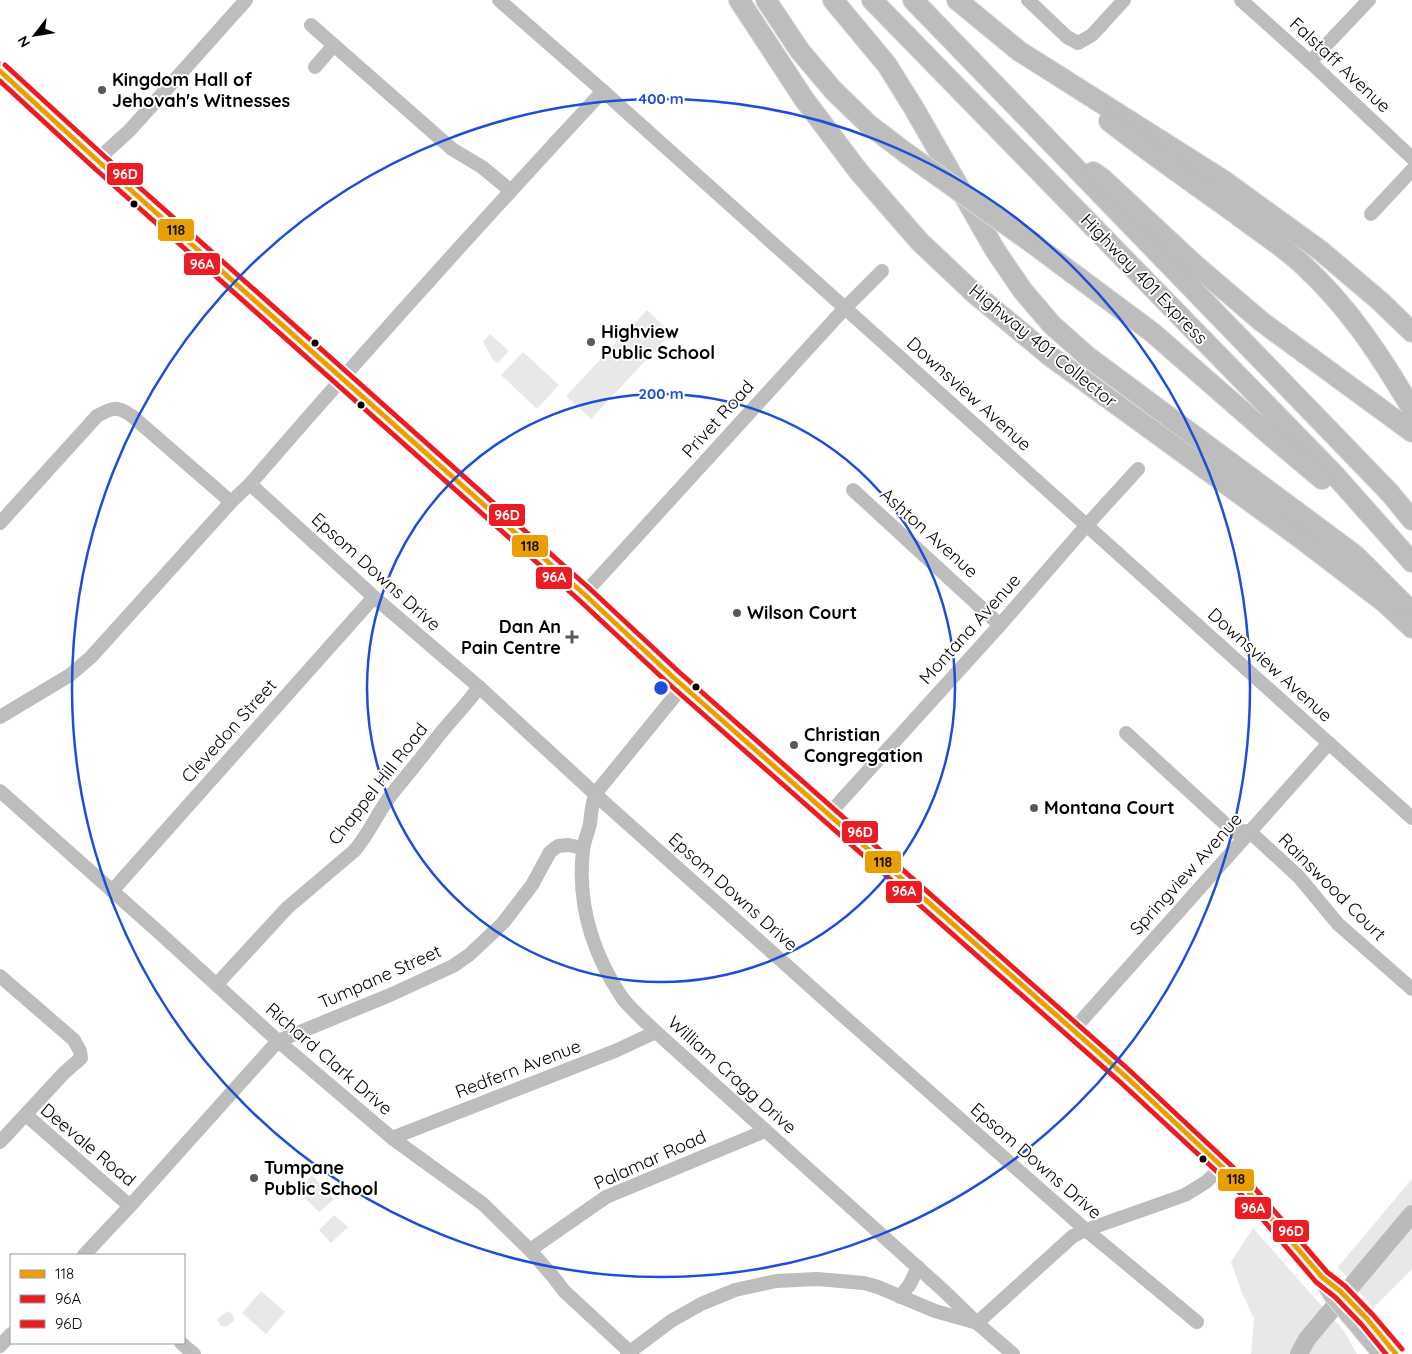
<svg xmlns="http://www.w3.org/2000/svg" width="1412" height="1354" font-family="Quicksand,sans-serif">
<rect width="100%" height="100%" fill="#fff"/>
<g fill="#e8e8e8">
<polygon points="647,310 671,333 591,419 566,396"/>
<polygon points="490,334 509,351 498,363 493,360 483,342"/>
<polygon points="523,352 559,385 537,409 501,375"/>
<polygon points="312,1175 334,1199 319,1212 299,1192"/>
<polygon points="1412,1179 1412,1269 1373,1308 1338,1267"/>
<polygon points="334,1215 348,1227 331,1243 319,1230"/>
<polygon points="1253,1228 1344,1331 1357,1354 1251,1354 1254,1319 1242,1293 1231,1262"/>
<polygon points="261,1291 285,1312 266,1334 242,1313"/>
<polygon points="228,1311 233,1315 234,1321 226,1327 221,1326 217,1319"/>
</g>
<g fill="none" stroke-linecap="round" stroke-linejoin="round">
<polyline stroke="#bababa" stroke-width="18" points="1299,1354 1307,1339 1412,1214"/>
<g stroke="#dbdbdb" stroke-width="20">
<polyline id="major" points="0,71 97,160 226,274 584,594 674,678 1123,1074 1223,1166 1246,1189 1318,1272 1332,1294 1382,1354"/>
</g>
<g stroke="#dbdbdb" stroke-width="22">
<g id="highway">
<polyline points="739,0 804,99 859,172 920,242 974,293 1050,356 1303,540 1384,602 1412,628"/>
<polyline points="766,0 800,51 833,90 868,124 906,153"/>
<polyline points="833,0 887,65 915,110 995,250 1023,291 1052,325 1087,356 1355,555 1406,606"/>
<polyline points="872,0 1334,474 1412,562"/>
<polyline points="913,0 1390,493 1412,520"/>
<polyline points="957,0 1019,51 1223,180 1321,251 1381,302 1412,332"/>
<path d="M1109,121C1150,153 1193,183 1235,213C1257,230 1281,245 1302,264C1348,306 1380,355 1412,409"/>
<polyline points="1093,172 1103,179 1193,263 1262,322 1412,432"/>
<polyline points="1028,240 1153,333 1272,437 1322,479"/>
</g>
</g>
<g stroke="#bdbdbd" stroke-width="14">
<polyline points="499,0 603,91 845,308 1412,818"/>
<polyline points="1028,0 1067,37 1078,43 1092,35 1124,0"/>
<polyline points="1241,0 1310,62 1412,158"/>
<polyline points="311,25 452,149 482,167 511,191"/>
<polyline points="1310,62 1369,0"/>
<polyline points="315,67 334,45"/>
<polyline points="97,160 130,130 246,0"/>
<polyline points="1371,214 1412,170"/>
<polyline points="250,484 374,597 479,687 607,805 840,1013 1086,1230 1197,1322"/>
<polyline points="853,490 1000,625"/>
<path d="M0,523L97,416C113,407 117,406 132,416L231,502"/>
<polyline points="584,594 845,308 882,271"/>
<path d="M683,686L595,794C592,805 591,813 590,824C588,833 584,841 583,850C577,904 592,952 621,996C630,1009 645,1021 656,1032L944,1291L977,1323L1013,1354"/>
<path d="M0,717L70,675L91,657L231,502L250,484C365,351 483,220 603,91"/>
<polyline points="1126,733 1234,832 1249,831"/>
<polyline points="0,791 163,936 278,1041 392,1138 483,1204 530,1250 555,1279 564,1291 632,1354"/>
<polyline points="829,814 1000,625 1086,526 1138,469"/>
<polyline points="1249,831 1299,877 1338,924 1412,989"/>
<polyline points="112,891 374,597"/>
<polyline points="0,976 74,1040 80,1051 81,1058 64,1073 0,1142"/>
<path d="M217,984L287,908L354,851C370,833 379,809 394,791C410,772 425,753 440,734C453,718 467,704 479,687"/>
<polyline points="1073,1030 1329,743"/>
<polyline points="26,1115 130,1206"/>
<polyline points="392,1138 615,1051 656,1032"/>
<polyline points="530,1250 606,1197 765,1131"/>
<polyline points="84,1255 130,1206 278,1041 390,995 453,966 469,955 503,923 532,885 550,852 558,846 568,845 583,848"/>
<polyline points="900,1297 910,1284 918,1267"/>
<polyline points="977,1323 1073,1236 1086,1230 1185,1195 1206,1182 1223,1166"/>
<polyline points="181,1343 194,1354"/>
<polyline points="0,1346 11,1334"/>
<polyline points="627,1354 671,1321 701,1304 735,1290 776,1281 817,1279 864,1283 878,1287 935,1311 974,1322"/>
</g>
<use href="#major" stroke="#bdbdbd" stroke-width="18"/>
<use href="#highway" stroke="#bdbdbd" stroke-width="20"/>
<g stroke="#dbdbdb" stroke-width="22" stroke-linecap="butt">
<polyline id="highway-bridge" points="906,153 1028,240"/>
</g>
<use href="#highway-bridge" stroke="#bdbdbd" stroke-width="20"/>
<g stroke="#fff" stroke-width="9">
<polyline id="bus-1" points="0,71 97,160 584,594 674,678 1123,1074 1246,1189 1322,1277 1340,1291 1368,1320 1396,1354"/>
</g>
<g stroke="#fff" stroke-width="9">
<polyline id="bus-2" points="0,81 92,166 579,600 669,684 1118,1080 1241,1194 1316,1282 1335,1297 1362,1325 1386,1354"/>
</g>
<g stroke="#fff" stroke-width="9">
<polyline id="bus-3" points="5,65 102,154 589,588 679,672 1128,1069 1251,1184 1327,1272 1345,1286 1373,1315 1402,1349"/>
</g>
<use href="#bus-1" stroke="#eb9e00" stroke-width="5"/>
<use href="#bus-2" stroke="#ed1c24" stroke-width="5"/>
<use href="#bus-3" stroke="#ed1c24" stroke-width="5"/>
</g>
<g fill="none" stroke="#1d4ed8" stroke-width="2.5">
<circle cx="661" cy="688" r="294"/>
<circle cx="661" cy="688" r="589"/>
</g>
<g fill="#595959" stroke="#fff" stroke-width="2">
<circle cx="102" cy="90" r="5"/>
<circle cx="591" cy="342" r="5"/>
<circle cx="737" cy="613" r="5"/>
<path d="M569.5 629.5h5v5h5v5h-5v5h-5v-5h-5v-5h5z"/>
<circle cx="794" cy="745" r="5"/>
<circle cx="1034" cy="808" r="5"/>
<circle cx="254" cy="1178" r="5"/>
</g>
<g fill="#000" stroke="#fff" stroke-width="2">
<circle cx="134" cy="204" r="4.5"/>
<circle cx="315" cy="343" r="4.5"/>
<circle cx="361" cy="405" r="4.5"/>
<circle cx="696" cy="687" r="4.5"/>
<circle cx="1203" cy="1159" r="4.5"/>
</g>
<g text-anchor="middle" stroke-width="4" stroke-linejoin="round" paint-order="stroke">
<g font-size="18" fill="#000" stroke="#fff">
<text transform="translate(1340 65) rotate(43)" y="6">Falstaff Avenue</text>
<text transform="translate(1144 279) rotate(46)" y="6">Highway 401 Express</text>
<text transform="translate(1043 346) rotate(39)" y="6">Highway 401 Collector</text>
<text transform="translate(969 394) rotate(42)" y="6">Downsview Avenue</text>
<text transform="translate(718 419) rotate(-48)" y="6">Privet Road</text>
<text transform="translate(929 533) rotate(42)" y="6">Ashton Avenue</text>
<text transform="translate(376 572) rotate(42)" y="6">Epsom Downs Drive</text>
<text transform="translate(970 629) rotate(-48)" y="6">Montana Avenue</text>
<text transform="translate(1270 665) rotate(42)" y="6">Downsview Avenue</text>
<text transform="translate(229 731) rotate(-48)" y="6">Clevedon Street</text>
<text transform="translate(378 784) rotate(-52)" y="6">Chappel Hill Road</text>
<text transform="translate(1186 874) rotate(-48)" y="6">Springview Avenue</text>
<text transform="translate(1332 887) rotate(45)" y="6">Rainswood Court</text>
<text transform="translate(733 892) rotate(42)" y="6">Epsom Downs Drive</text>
<text transform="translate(380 977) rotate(-24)" y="6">Tumpane Street</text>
<text transform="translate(329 1059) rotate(41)" y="6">Richard Clark Drive</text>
<text transform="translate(518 1069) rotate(-21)" y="6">Redfern Avenue</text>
<text transform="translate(732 1075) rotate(42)" y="6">William Cragg Drive</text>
<text transform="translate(88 1145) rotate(40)" y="6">Deevale Road</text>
<text transform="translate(650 1160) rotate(-24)" y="6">Palamar Road</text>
<text transform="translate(1036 1161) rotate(41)" y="6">Epsom Downs Drive</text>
</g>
<g font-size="18" font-weight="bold" fill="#000" stroke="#fff" text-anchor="start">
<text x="112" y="86">Kingdom Hall of<tspan x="112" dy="21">Jehovah's Witnesses</tspan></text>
<text x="601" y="338">Highview<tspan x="601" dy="21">Public School</tspan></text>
<text x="747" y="619">Wilson Court</text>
<text x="561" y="633" text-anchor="end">Dan An<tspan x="561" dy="21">Pain Centre</tspan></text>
<text x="804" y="741">Christian<tspan x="804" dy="21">Congregation</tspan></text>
<text x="1044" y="814">Montana Court</text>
<text x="264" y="1174">Tumpane<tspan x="264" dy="21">Public School</tspan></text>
</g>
</g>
<circle cx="661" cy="688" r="8" fill="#1d4ed8" stroke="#fff" stroke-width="2.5"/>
<g font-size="15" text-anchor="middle" font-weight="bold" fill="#1d4ed8" stroke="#fff" stroke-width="4" stroke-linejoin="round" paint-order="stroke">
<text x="661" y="104">400 m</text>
<text x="661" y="399">200 m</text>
</g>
<g stroke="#fff" stroke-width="2">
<rect x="106" y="162" width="38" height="24" rx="5" fill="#ed1c24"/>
<rect x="157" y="218" width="38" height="24" rx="5" fill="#eb9e00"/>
<rect x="183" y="252" width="38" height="24" rx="5" fill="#ed1c24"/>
<rect x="488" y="503" width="38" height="24" rx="5" fill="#ed1c24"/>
<rect x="511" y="534" width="38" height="24" rx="5" fill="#eb9e00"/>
<rect x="535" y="566" width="38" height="24" rx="5" fill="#ed1c24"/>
<rect x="841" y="820" width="38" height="24" rx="5" fill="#ed1c24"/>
<rect x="864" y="850" width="38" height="24" rx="5" fill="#eb9e00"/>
<rect x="885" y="880" width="38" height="24" rx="5" fill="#ed1c24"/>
<rect x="1217" y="1168" width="38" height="24" rx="5" fill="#eb9e00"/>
<rect x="1234" y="1196" width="38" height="24" rx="5" fill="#ed1c24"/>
<rect x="1272" y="1219" width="38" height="24" rx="5" fill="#ed1c24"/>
</g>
<g font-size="14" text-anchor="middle" font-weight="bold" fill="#fff">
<text x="125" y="179">96D</text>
<text x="202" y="269">96A</text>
<text x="507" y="520">96D</text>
<text x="554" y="582">96A</text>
<text x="860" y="837">96D</text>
<text x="904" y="896">96A</text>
<text x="1253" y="1213">96A</text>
<text x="1291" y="1236">96D</text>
</g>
<g font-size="14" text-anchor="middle" font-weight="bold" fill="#111">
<text x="176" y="235">118</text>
<text x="530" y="551">118</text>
<text x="883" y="867">118</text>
<text x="1236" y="1184">118</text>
</g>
<rect x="10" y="1254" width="175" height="90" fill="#ffffff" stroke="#999999"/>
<rect x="20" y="1270" width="25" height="8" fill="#eb9e00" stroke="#999999"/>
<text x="55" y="1279" font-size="15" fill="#000000">118</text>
<rect x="20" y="1295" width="25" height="8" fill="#ed1c24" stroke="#999999"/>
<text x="55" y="1304" font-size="15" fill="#000000">96A</text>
<rect x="20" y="1320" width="25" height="8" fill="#ed1c24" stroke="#999999"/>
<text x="55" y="1329" font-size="15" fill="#000000">96D</text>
<g transform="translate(35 35) rotate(239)" stroke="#ffffff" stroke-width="4" paint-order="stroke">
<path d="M0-4L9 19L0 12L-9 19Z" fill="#000000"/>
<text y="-8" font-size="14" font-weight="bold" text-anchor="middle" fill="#000000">N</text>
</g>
</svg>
